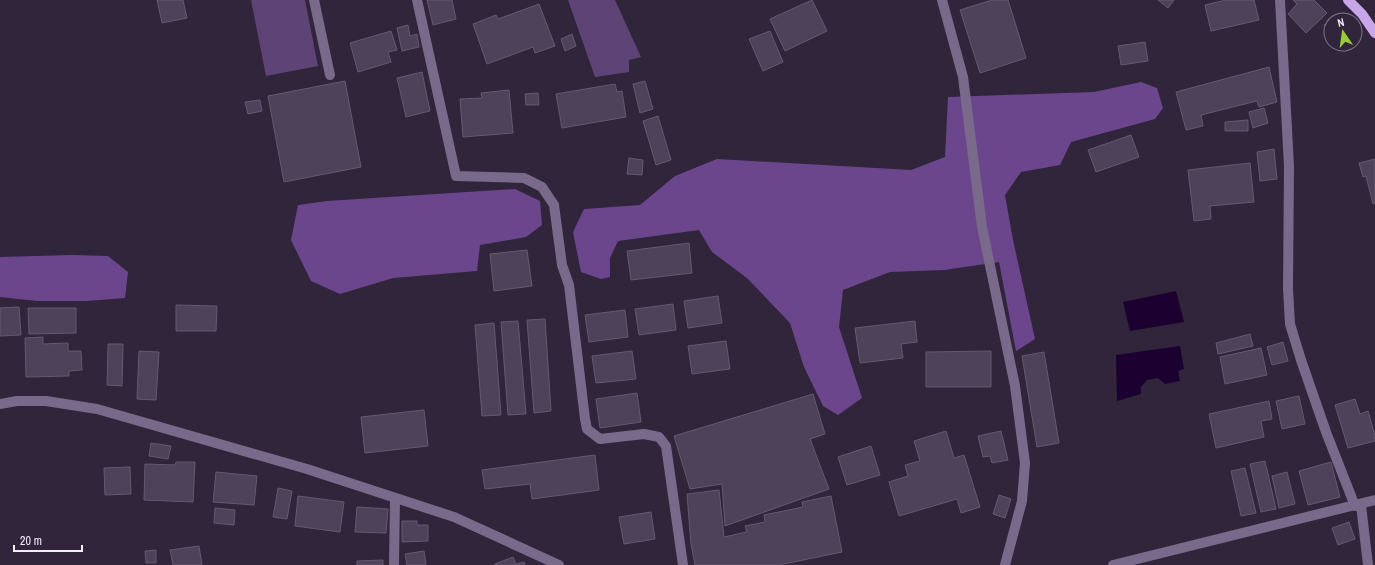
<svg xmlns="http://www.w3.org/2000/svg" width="1375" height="565" font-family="'Archivo Narrow',sans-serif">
<rect width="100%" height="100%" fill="#30253b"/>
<g fill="#5e4476">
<polygon points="251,0 305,0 318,66 266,76"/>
<polygon points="568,0 615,0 641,57 629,60 629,72 595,77"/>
</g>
<g fill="#6c468d">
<polygon points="1141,82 1157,88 1163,108 1155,119 1071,142 1060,165 1021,172 1005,195 1013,240 1035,339 1016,351 999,262 944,270 890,272 843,290 839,327 862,398 838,415 823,406 804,367 790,323 747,278 712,252 699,230 618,241 610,258 610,277 601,279 581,272 573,232 584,209 640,205 675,176 717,159 911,170 945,157 948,97 1094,92"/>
<polygon points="515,189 540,201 542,225 526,237 480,245 477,271 393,278 340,294 311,281 291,240 298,205 327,201"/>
<polygon points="72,255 108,256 128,272 125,298 87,301 37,301 0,297 0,257"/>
</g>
<g fill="#1c0030">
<polygon points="1176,291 1184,322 1130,331 1123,302"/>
<polygon points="1180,346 1184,369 1178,371 1180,381 1165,384 1158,378 1147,380 1141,387 1141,394 1117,401 1116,355"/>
</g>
<g fill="#4d4259" stroke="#655972">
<polygon points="157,0 183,0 187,18 162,23"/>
<polygon points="427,0 452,0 456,19 433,25"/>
<polygon points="812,0 827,31 785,51 770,19"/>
<polygon points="992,0 1008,0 1026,58 980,73 960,10"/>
<polygon points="1158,0 1174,0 1168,8"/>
<polygon points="1226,0 1254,0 1259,20 1211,31 1205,5"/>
<polygon points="1293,0 1314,0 1327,13 1306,33 1288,14 1297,4"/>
<polygon points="539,4 555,46 535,53 533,47 487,64 473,24 496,15 498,19"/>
<polygon points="1331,21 1331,39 1324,25"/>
<polygon points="408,25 410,36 417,34 419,47 402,51 397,28"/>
<polygon points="391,31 397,50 388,52 391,62 358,72 350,43"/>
<polygon points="770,31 783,62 763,71 749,39"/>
<polygon points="572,34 576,46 565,51 561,39"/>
<polygon points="1145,42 1148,61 1121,65 1118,46"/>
<polygon points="1269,67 1277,102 1259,107 1257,101 1201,115 1203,126 1186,130 1176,92"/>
<polygon points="422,72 430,111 406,117 397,78"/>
<polygon points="345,81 361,167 284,182 268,96"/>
<polygon points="645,81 653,109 640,113 633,84"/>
<polygon points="615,84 617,92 622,91 626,117 562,128 556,94"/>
<polygon points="509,90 513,133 463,137 460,99 482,98 481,93"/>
<polygon points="538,93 539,105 526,105 525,94"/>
<polygon points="260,100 262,111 248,114 245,102"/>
<polygon points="1264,108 1268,123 1253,128 1249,112"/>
<polygon points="658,116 671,160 656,165 643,121"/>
<polygon points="1248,120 1248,131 1225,131 1225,122"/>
<polygon points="1131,135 1139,157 1096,172 1088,150"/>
<polygon points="1274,149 1277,179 1260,181 1257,152"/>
<polygon points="629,158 643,160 642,175 627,174"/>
<polygon points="1375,159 1375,203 1373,204 1366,176 1363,177 1359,163"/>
<polygon points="1250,163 1254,202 1210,206 1211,219 1194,221 1188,170"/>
<polygon points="689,243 692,273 631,280 627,251"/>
<polygon points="527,250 532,286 494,291 490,254"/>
<polygon points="718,296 722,323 688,328 684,301"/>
<polygon points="673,304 676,330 639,335 635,309"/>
<polygon points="176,305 217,306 216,331 176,331"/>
<polygon points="19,307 21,335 0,336 0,308"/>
<polygon points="28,308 76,308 76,333 29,334"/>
<polygon points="625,310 628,337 589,342 585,315"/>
<polygon points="545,319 551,411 534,413 527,320"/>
<polygon points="518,321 526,414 508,415 501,322"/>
<polygon points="915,321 917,342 901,344 903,358 860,363 855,328"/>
<polygon points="494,323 501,415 482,416 475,325"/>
<polygon points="1250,334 1253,346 1218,354 1216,343"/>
<polygon points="43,337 43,344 68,343 68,351 81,351 82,370 69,371 69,376 26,377 25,338"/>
<polygon points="726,341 730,369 692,374 688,346"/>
<polygon points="1283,342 1288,361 1272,365 1267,347"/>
<polygon points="108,344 123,344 122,386 107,385"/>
<polygon points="1261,348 1267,375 1225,384 1220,357"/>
<polygon points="139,351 159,352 156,400 137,399"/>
<polygon points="632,351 636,379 596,383 592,356"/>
<polygon points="991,351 991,387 926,387 926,352"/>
<polygon points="1044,352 1059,443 1037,447 1022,356"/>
<polygon points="637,393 641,422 600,428 596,399"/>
<polygon points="813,394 825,434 810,439 829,489 725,526 722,484 690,489 674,436"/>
<polygon points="1299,396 1305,424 1282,429 1276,401"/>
<polygon points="1355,399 1360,414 1368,411 1375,436 1375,441 1348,448 1335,405"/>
<polygon points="1269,401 1272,419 1261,421 1264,437 1216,448 1209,414"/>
<polygon points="424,410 428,446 365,453 361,417"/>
<polygon points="946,431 954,458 964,455 980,507 961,513 957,499 899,516 889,482 908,476 905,465 920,461 914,441"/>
<polygon points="1001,431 1008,460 992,463 990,456 983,457 978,436"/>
<polygon points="151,443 171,446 168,459 149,456"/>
<polygon points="871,446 880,475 847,485 838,457"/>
<polygon points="595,455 599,490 532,499 530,484 485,489 482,470"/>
<polygon points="1265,461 1276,509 1261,512 1250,464"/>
<polygon points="176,462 195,462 193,502 144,500 145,464 175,465"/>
<polygon points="1331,462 1340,497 1308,505 1299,471"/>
<polygon points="130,467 131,494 105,495 104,468"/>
<polygon points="1245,468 1256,513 1241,516 1231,471"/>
<polygon points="216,472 257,476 254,505 213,502"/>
<polygon points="1287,472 1295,504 1279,508 1272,476"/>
<polygon points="278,488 292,491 287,519 273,517"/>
<polygon points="719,490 724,537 747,532 745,526 765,522 764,515 803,507 802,502 831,496 842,552 779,565 695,565 691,544 687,494"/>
<polygon points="999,495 1011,499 1005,518 993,514"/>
<polygon points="298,496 344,502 340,532 295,526"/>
<polygon points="357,507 388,509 386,533 355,532"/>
<polygon points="215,508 235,510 234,525 214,523"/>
<polygon points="651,512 655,539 624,544 619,517"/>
<polygon points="402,521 417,521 417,525 428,525 428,541 402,542"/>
<polygon points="1349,522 1355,539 1338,545 1332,528"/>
<polygon points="199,546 202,565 173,565 170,550"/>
<polygon points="156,550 156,563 146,563 145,551"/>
<polygon points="424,551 426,565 407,565 405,554"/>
<polygon points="513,557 516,564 524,562 525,565 495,565 495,564"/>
<polygon points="383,560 383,565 357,565 357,561"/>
</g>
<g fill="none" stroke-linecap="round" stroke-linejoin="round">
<g stroke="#79698a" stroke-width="10">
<polyline points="314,0 330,75"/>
<polyline points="417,0 456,176 524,178 542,187 554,205 562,265 569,285 585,419 587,429 600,439 644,434 659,437 666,446 683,565"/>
<polyline points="942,0 963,77 982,227 1015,386 1025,463 1022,501 1005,565"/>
<polyline points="1280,0 1289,166 1288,289 1290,324 1301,360 1326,432 1355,506"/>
<polyline points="0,404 17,401 46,401 97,409 307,469 454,517 559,565"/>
<polyline points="1361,505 1368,565"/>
<polyline points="394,565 395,498"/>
<polyline points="1113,565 1375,500"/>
</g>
<polyline stroke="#c8a6e9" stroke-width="10" points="1348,0 1362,14 1375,33"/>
</g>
<g transform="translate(1343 32) rotate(347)"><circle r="19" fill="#30253b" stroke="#7e7588"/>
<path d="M0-3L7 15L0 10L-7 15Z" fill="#98cb36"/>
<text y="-6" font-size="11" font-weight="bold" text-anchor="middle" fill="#f4edfc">N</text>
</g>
<path d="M14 545v6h68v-6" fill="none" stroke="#f4edfc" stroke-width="2"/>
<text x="20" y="545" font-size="12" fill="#f4edfc" stroke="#30253b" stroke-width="3" paint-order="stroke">20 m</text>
</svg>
